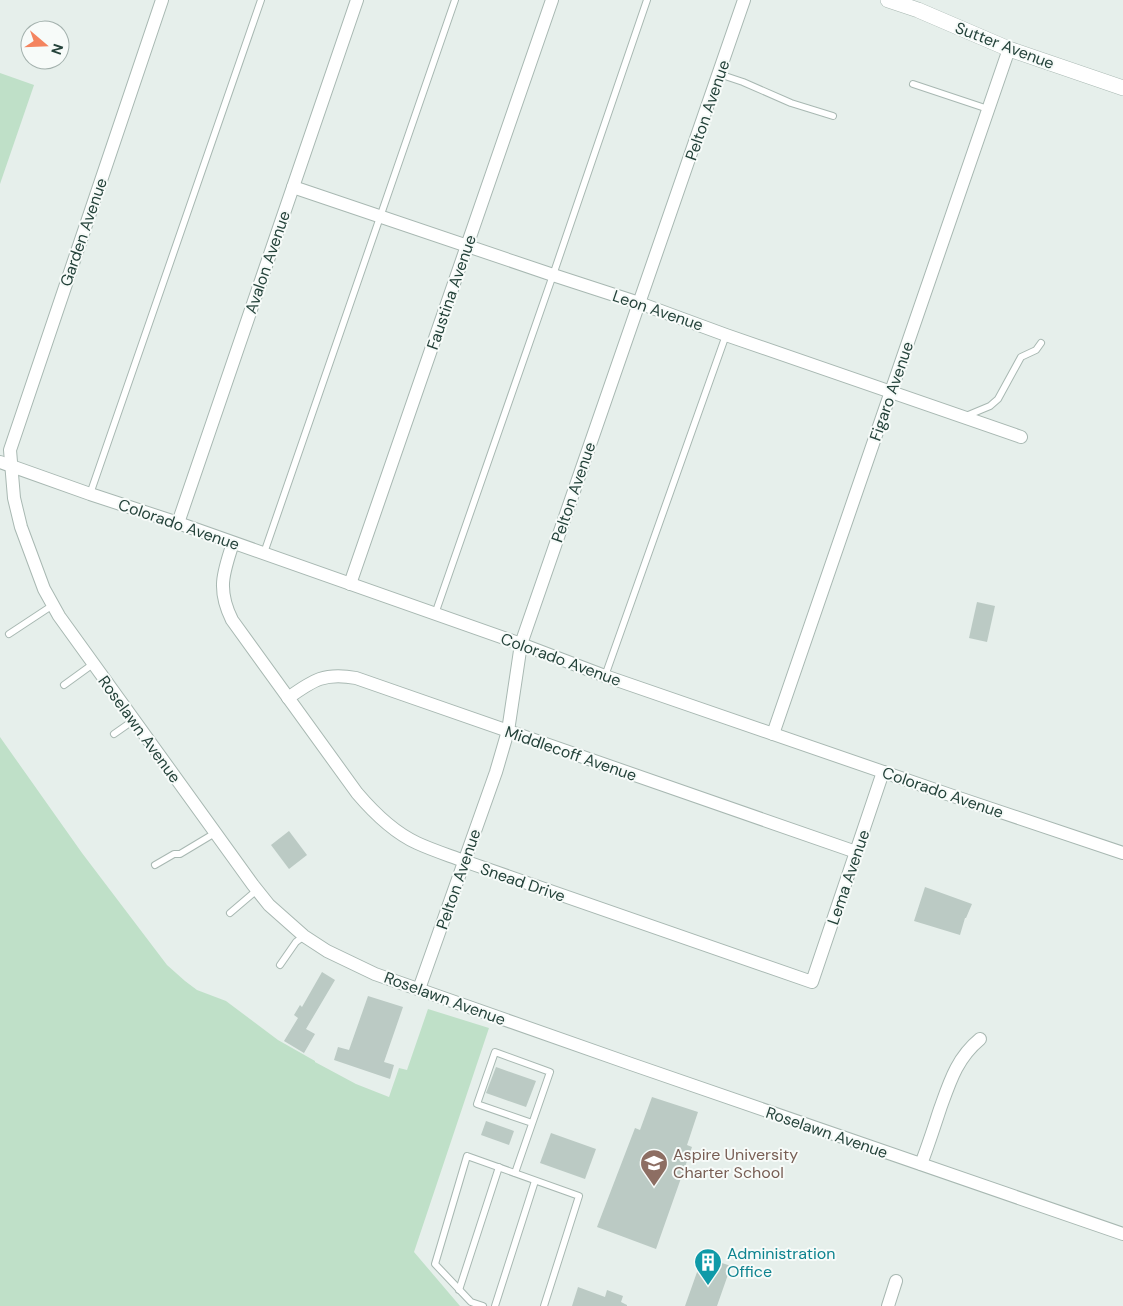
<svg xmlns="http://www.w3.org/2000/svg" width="1123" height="1306" font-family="'DM Sans',sans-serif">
<rect width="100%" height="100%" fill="#e6efeb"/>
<g fill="#bfe0c8">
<polygon points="0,73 34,85 0,184"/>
<polygon points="0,737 82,853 167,965 185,981 197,990 226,1001 278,1040 315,1061 315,1062 356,1084 389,1097 399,1068 407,1070 428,1009 489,1028 414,1252 460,1306 0,1306"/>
</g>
<g fill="#bbcac4">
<polygon points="977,602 995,606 987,642 969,638"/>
<polygon points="289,831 307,855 289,869 271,845"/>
<polygon points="925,887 972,904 966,918 965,918 960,935 914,921"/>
<polygon points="322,972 335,980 306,1029 315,1034 304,1053 284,1041 298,1018 294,1015 300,1005 302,1007"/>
<polygon points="368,996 403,1007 384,1062 394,1065 390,1079 334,1060 338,1047 349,1050"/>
<polygon points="496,1067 536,1081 526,1107 486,1093"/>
<polygon points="652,1097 698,1112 687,1145 692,1147 656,1249 597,1227 635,1128 640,1130"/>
<polygon points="486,1121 514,1131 509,1145 481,1135"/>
<polygon points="551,1133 596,1149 585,1179 540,1163"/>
<polygon points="702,1258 707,1260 707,1258 731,1266 717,1306 685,1306"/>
<polygon points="578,1287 605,1297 607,1290 623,1296 621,1302 627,1305 627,1306 572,1306"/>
</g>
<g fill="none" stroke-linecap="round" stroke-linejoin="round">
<g stroke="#a8b8b2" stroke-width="8">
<g id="service">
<polyline points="719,74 743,82 791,103 833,116"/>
<polyline points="913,84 988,109"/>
<polyline points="966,416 990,406 998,399 1021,357 1036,350 1041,343"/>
<polyline points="90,494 261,0"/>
<polyline points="264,553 455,0"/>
<polyline points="435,614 553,275 647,0"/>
<polyline points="9,634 53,605"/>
<polyline points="605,676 726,335"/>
<polyline points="64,685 93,664"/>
<polyline points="114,734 134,720"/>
<polyline points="155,865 174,854 180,854 215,833"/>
<polyline points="230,913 257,890"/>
<polyline points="280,965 296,942 304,936"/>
<polyline points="515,1173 550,1072 495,1052 477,1104 532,1123"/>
<polyline points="459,1290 499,1167"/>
<polyline points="483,1306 471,1302 435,1264 467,1156 579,1196 544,1306"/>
<polyline points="495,1306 535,1181"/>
</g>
</g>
<g stroke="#a8b8b2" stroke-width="14">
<g id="minor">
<polyline points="162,0 10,450 14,498 21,527 44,589 59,616 253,885 269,905 304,936 327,951 375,974 631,1064 1123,1234"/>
<polyline points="293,187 553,275 639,303 726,335 1021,437"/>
<polyline points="0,462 90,494 178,523 521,644 605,676 953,796 1123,853"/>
<polyline points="178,523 357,0"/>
<path d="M233,543C223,573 217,590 232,620L357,793C374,813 393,832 417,843C432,850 448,855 464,861L812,982L883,772"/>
<polyline points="350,584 552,0"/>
<path d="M288,698C313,680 325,672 356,678L856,852"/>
<polyline points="773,734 1009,49"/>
<polyline points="419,989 496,772 508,731 521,644 744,0"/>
<path d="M921,1164C928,1146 934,1127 940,1109C950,1081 957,1058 980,1039"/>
<polyline points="888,1306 896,1281"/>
</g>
</g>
<g stroke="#a8b8b2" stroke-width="16">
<polyline id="tertiary" points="888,0 918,10 1009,49 1123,88"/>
</g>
<use href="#service" stroke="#fff" stroke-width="6"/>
<use href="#minor" stroke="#fff" stroke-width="12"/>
<use href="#tertiary" stroke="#fff" stroke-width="15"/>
</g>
<defs>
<g id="school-pin" transform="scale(1.4375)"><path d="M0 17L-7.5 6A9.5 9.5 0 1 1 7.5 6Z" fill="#8d6e63" stroke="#f7fbf9"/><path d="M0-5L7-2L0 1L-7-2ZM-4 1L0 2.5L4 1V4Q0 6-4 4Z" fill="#fff"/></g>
<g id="building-pin" transform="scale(1.4375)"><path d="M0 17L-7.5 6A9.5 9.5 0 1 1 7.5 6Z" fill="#0f9aa8" stroke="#f7fbf9"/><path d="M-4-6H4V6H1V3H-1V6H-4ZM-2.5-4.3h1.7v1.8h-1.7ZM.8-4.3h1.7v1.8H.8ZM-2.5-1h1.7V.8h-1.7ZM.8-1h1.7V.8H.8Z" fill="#fff"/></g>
</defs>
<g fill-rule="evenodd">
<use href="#school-pin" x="654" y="1163"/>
<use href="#building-pin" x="708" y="1262"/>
</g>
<g text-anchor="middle" stroke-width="4" stroke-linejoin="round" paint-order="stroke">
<g font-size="16" fill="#24423a" stroke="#f7fbf9">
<text transform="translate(1005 45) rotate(21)" y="6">Sutter Avenue</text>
<text transform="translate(707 110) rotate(-71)" y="6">Pelton Avenue</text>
<text transform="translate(83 232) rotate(-71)" y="6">Garden Avenue</text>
<text transform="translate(267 262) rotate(-71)" y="6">Avalon Avenue</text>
<text transform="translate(451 292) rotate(-71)" y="6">Faustina Avenue</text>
<text transform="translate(658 310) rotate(19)" y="6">Leon Avenue</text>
<text transform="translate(891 391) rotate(-71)" y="6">Figaro Avenue</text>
<text transform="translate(573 492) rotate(-71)" y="6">Pelton Avenue</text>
<text transform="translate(179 524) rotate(19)" y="6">Colorado Avenue</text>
<text transform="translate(561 659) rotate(20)" y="6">Colorado Avenue</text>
<text transform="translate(140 729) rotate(54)" y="6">Roselawn Avenue</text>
<text transform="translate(571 753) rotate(19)" y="6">Middlecoff Avenue</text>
<text transform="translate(943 792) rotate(19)" y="6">Colorado Avenue</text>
<text transform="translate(848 877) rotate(-71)" y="6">Lema Avenue</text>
<text transform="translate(458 879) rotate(-71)" y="6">Pelton Avenue</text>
<text transform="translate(523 882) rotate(19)" y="6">Snead Drive</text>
<text transform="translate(445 998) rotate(20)" y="6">Roselawn Avenue</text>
<text transform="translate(827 1132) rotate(19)" y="6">Roselawn Avenue</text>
</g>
<g font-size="16" fill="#785e54" stroke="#f7fbf9" text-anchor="start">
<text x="673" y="1160">Aspire University<tspan x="673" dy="18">Charter School</tspan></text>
</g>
<g font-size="16" fill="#0d838f" stroke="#f7fbf9" text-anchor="start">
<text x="727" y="1259">Administration<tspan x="727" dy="18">Office</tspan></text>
</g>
</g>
<g transform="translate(45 45) rotate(109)"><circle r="24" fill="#f7fbf9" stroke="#a3b1ad"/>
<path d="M0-4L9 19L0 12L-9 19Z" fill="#f4845f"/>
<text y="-8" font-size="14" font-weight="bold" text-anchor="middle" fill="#24423a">N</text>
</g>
</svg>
